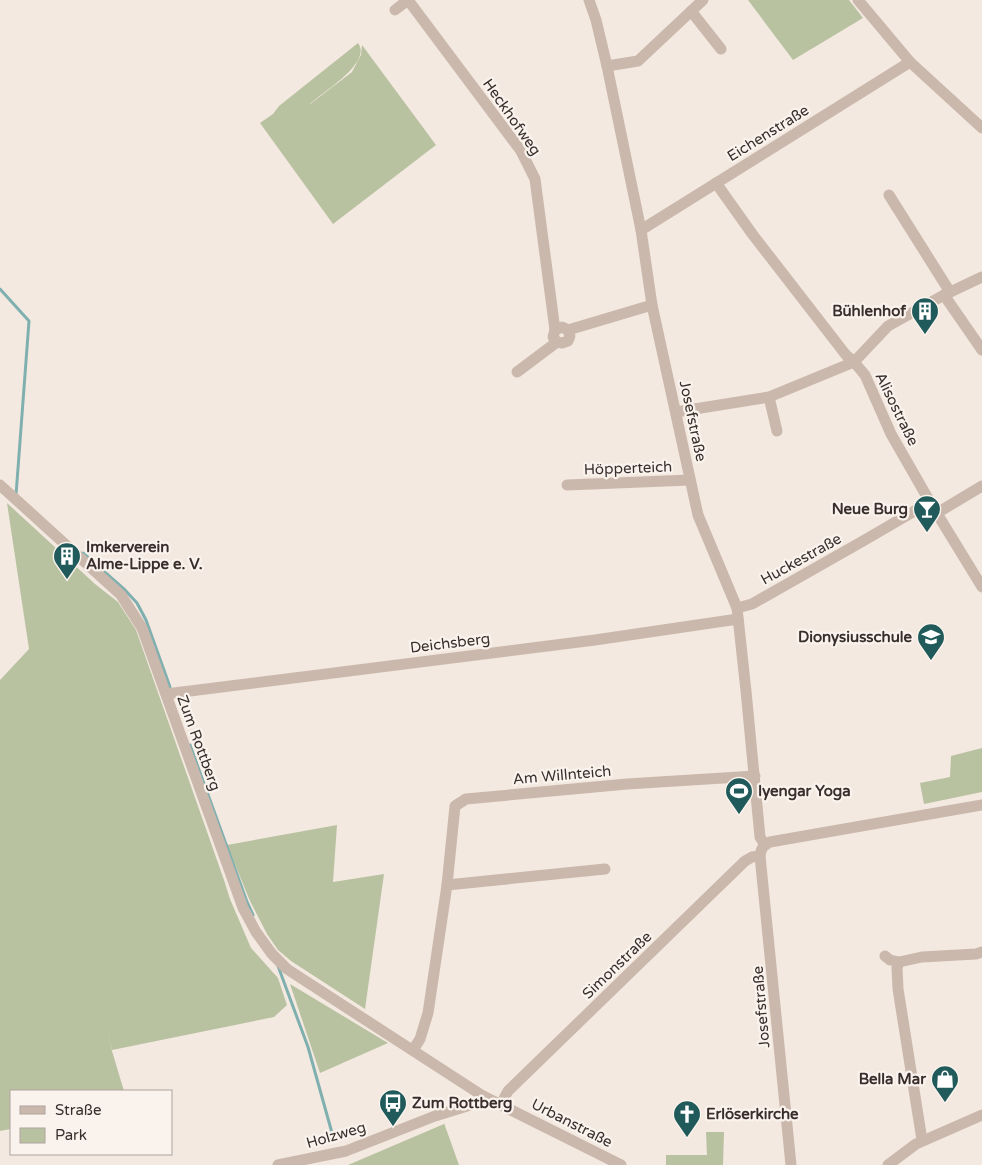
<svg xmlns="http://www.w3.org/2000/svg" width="982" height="1165" font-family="'Varela Round',sans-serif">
<rect width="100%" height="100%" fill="#f3e9e0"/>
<g fill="#b9c2a0">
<polygon points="748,0 849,0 863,18 793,60"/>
<path d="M358,43C373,63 321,93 309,105L352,72L361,55L362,45L436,145L333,224L260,123L273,114L279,106Z"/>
<polygon points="7,503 95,584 118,602 136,630 224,880 230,899 251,948 278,978 287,1005 274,1017 112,1050 107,1030 112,1051 124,1091 11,1091 11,1129 0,1131 0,680 29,649"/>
<polygon points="982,748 982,792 924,804 920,783 950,777 951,756"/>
<polygon points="337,825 333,882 384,874 365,1009 291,961 278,950 267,934 250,901 227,845"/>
<polygon points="290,984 388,1043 320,1073"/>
<polygon points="444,1123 459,1165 348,1165 444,1124"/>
<polygon points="706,1132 724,1132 723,1165 666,1165 666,1155 707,1155"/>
</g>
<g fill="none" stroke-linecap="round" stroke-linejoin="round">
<g stroke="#7fb0af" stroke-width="3">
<polyline points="0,289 29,321 16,495"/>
<polyline points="83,553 125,590 137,603 146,620 170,687"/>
<polyline points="190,745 247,902 253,915"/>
<polyline points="278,966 308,1047 334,1140"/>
</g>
<g stroke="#cbb8ac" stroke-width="11">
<polyline points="408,0 521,151 535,179 555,330"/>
<polyline points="589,0 596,20 607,66 641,230 652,305 698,515 737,608 746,691 760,837 765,845"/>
<polyline points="858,0 910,62 982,128"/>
<polyline points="395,10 408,0"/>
<polyline points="691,11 721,49"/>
<polyline points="607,66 638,61 703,0"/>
<polyline points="716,183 753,235 846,355 854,362 865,375 891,434 930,502 982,587"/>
<polyline points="889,195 950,292"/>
<polyline points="641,230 910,62"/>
<polyline points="944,295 982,350"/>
<polyline points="568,330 570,336 568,341 562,343 557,342 553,337 555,330 562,327 568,330 652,305"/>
<polyline points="517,372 557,342"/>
<polyline points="769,397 777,431"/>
<polyline points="676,412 769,397 854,362 888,326 944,295 982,277"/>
<polyline points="0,485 121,595 142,628 243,908 256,932 272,954 287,969 483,1096 621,1165"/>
<polyline points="567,485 690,480"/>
<polyline points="937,513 982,486"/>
<polyline points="737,608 752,604 863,541 930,502"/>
<polyline points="166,694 595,640 738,619"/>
<polyline points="447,885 605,869"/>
<polyline points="885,956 890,960 899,962 922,957 976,954 982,952"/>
<polyline points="899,962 897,968 898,989 922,1140"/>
<polyline points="413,1050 420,1039 428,1013 447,885 455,806 466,799 627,784 755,776"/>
<polyline points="501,1104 508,1091 745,861 752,857 760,856"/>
<polyline points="278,1165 346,1151 435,1116 477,1103 483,1096"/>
<path d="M791,1165L760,856C761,848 763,846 770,842L982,805"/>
<polyline points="888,1165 916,1144 982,1115"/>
</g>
</g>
<defs>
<g id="building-pin" transform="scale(1.4375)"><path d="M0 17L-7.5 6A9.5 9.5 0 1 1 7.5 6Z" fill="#205a5a" stroke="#faf3ed"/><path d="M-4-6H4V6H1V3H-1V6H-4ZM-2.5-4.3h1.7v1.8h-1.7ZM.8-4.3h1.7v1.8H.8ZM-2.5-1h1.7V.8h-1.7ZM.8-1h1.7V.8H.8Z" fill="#fff"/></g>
<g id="bar-pin" transform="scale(1.4375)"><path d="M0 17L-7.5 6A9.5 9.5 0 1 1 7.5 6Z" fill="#205a5a" stroke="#faf3ed"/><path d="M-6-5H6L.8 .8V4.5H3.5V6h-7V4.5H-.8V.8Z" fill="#fff"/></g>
<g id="school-pin" transform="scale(1.4375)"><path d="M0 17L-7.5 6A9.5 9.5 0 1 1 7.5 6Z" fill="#205a5a" stroke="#faf3ed"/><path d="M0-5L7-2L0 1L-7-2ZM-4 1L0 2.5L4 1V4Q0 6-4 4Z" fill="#fff"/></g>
<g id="stadium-pin" transform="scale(1.4375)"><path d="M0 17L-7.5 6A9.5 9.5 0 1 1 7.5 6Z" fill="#205a5a" stroke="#faf3ed"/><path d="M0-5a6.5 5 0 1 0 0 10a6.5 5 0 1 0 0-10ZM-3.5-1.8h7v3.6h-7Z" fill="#fff"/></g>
<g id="shop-pin" transform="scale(1.4375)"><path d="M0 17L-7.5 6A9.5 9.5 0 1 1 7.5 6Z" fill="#205a5a" stroke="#faf3ed"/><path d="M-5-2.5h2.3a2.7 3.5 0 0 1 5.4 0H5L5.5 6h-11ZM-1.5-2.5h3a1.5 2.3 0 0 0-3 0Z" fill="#fff"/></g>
<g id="bus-pin" transform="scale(1.4375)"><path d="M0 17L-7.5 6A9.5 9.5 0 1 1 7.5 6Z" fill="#205a5a" stroke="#faf3ed"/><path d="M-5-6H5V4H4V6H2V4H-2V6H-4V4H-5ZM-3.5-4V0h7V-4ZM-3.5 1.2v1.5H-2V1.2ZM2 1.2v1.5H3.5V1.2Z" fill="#fff"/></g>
<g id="church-pin" transform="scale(1.4375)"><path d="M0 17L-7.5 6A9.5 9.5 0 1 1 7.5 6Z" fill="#205a5a" stroke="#faf3ed"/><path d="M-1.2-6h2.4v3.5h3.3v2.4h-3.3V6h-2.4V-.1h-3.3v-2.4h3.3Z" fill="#fff"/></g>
</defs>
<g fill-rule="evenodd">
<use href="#building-pin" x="925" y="311"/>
<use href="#bar-pin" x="927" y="509"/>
<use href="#building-pin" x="67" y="556"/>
<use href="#school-pin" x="931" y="637"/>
<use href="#stadium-pin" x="739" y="791"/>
<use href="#shop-pin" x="945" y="1079"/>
<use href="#bus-pin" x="393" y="1103"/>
<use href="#church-pin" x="687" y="1114"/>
</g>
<g text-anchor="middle" stroke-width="4.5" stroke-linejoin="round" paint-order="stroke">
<g font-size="15" fill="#392e2b" stroke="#faf3ed">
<text transform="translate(512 117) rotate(55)" y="5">Heckhofweg</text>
<text transform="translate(768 133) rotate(-32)" y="5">Eichenstraße</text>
<text transform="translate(897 409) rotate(64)" y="5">Alisostraße</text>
<text transform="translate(693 421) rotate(78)" y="5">Josefstraße</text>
<text transform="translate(628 468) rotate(-2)" y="5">Höpperteich</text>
<text transform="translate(801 559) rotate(-29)" y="5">Huckestraße</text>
<text transform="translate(450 643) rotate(-7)" y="5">Deichsberg</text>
<text transform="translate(199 743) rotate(70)" y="5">Zum Rottberg</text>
<text transform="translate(562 775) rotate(-5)" y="5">Am Willnteich</text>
<text transform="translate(617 965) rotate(-44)" y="5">Simonstraße</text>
<text transform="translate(761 1007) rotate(-95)" y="5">Josefstraße</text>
<text transform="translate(572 1123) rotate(27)" y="5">Urbanstraße</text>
<text transform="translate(336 1135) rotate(-16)" y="5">Holzweg</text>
</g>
<g font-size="15" font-weight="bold" fill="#392e2b" stroke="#faf3ed" text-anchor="end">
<text x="906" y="316">Bühlenhof</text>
<text x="908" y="514">Neue Burg</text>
<text x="86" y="552" text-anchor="start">Imkerverein<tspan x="86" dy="17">Alme-Lippe e. V.</tspan></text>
<text x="912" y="642">Dionysiusschule</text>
<text x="758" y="796" text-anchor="start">Iyengar Yoga</text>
<text x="926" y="1084">Bella Mar</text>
<text x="412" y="1108" text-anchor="start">Zum Rottberg</text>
<text x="706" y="1119" text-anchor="start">Erlöserkirche</text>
</g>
</g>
<rect x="10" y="1090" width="162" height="65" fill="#faf3ed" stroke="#ada49f"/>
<rect x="20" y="1106" width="25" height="8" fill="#cbb8ac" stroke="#ada49f"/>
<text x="55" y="1115" font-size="15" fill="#392e2b">Straße</text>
<rect x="20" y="1128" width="25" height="15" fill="#b9c2a0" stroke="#ada49f"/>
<text x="55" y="1140" font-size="15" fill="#392e2b">Park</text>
</svg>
